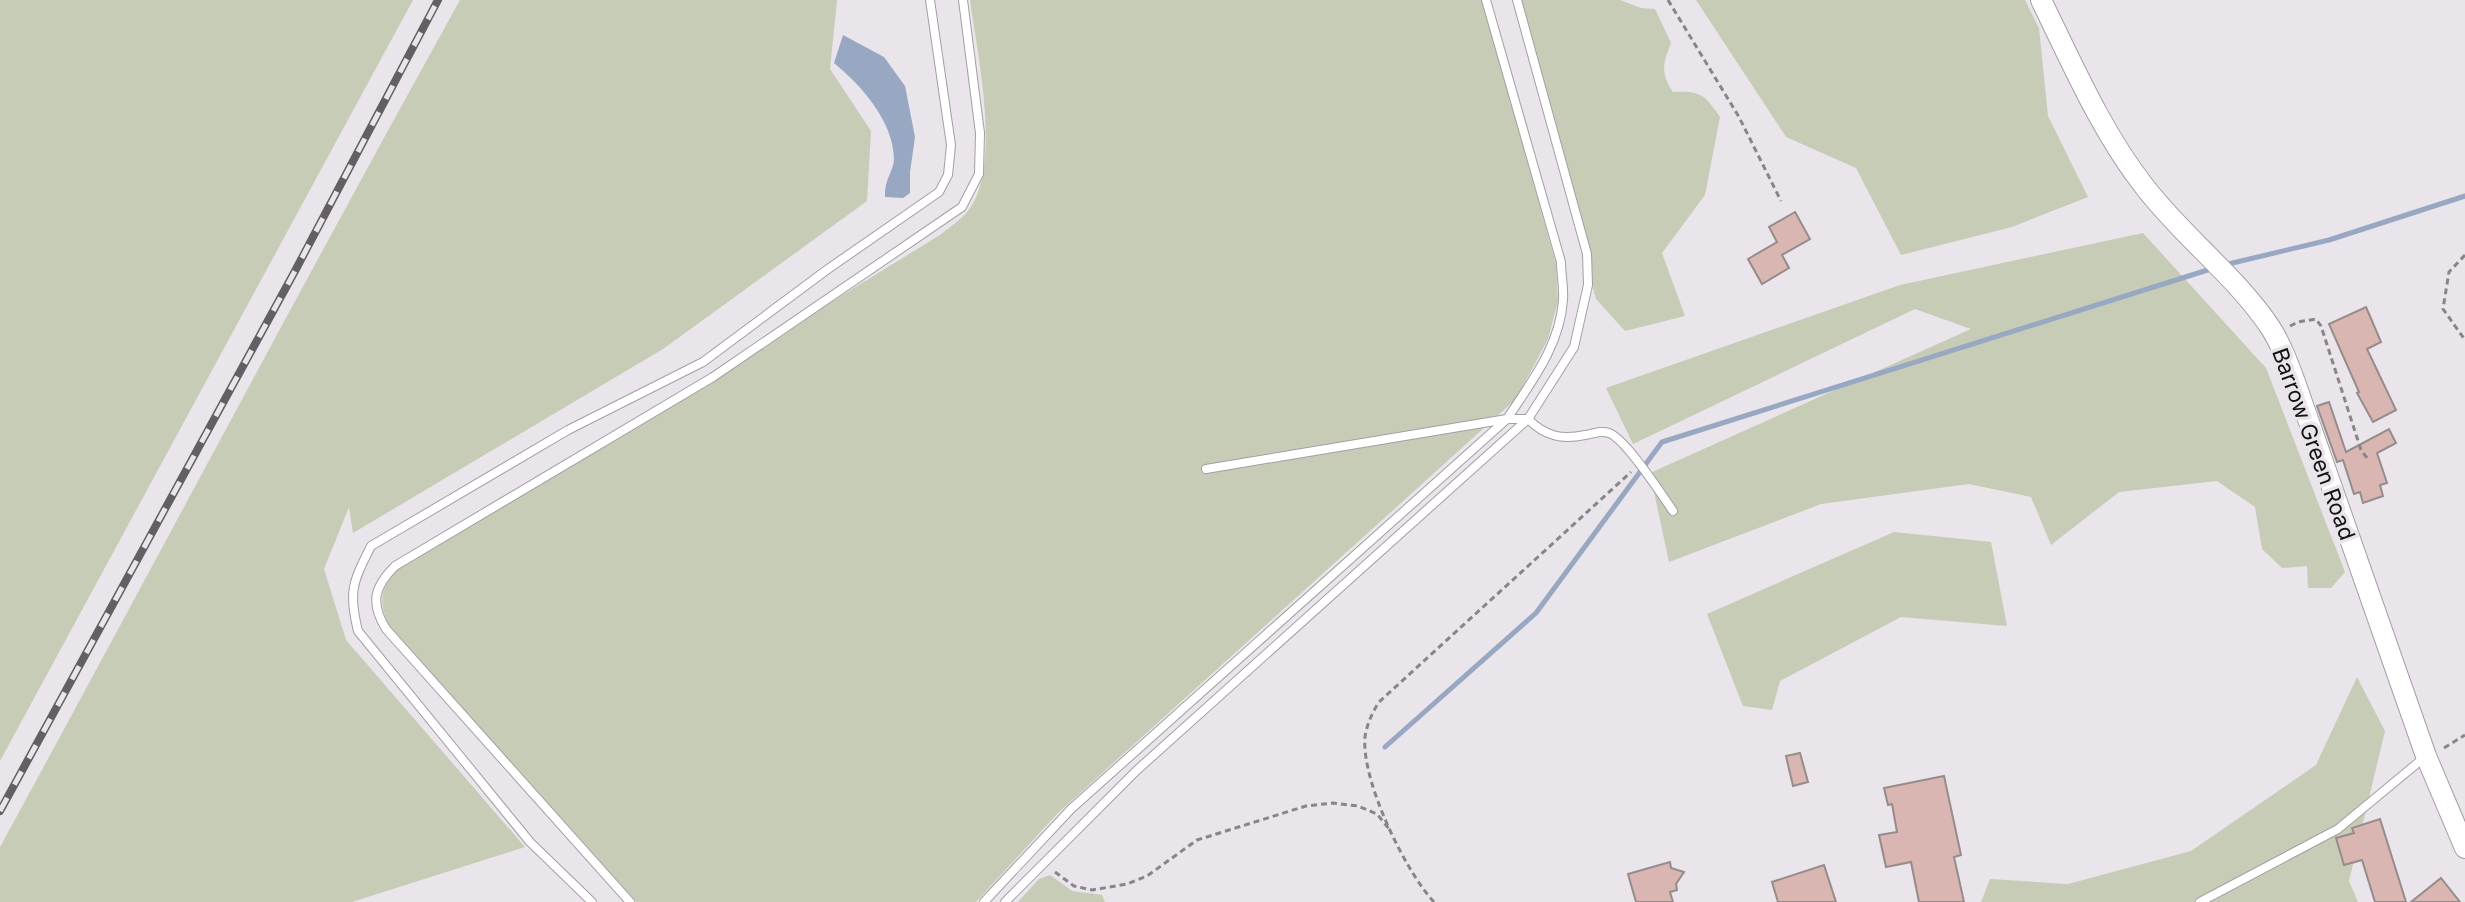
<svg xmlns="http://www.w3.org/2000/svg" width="2465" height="902" font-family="Inter,sans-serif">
<rect width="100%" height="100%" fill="#eae4eb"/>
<g fill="#c7ccb6">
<polygon points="0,0 413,0 0,761"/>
<path d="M460,0H837L830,69L871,131L867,201L663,349L353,533L349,507L324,569L346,640L525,847L352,902H0V847C154,565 304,281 460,0Z"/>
<path d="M970,0H1482L1556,264L1558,301L1548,339L1516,399L1058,813L976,902H636L390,627C378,604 380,588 397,569L940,235C949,227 961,220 968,211C1003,167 977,53 970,0Z"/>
<path d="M1513,0H1620L1641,8L1655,9L1671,43C1663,64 1660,72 1673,92C1701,91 1705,95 1720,117L1705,195L1662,253L1685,316L1625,331L1596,299Z"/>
<polygon points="1696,0 2025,0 2039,28 2048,116 2088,197 2012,227 1901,255 1856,168 1786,137"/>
<polygon points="2143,233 2266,368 2345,572 2331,588 2308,588 2307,566 2282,568 2262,549 2255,507 2217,481 2119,492 2051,545 2031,497 1969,484 1821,504 1669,562 1650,473 1971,329 1915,309 1633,444 1606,388 1900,285"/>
<polygon points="1894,532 1991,542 2007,626 1901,617 1780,681 1772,710 1743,706 1707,614"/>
<polygon points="2357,677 2385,731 2349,881 2358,902 1981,902 1990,879 2068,884 2191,851 2316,765"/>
<polygon points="1050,875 1072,891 1102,895 1105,902 1018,902 1039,879"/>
</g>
<path fill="#98a8c2" d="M843,35L884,57L905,86L915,137L910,172V193L903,198L885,197C884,180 893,172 894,160C894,122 862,86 834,63Z"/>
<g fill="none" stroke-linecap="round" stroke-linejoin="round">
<g stroke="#98a8c2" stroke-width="5">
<polyline points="2224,265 2329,240 2465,196"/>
<polyline points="1385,747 1536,613 1662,442 2214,268"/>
</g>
</g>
<g fill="#dab6b3" stroke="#958c8b" stroke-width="2">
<polygon points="1795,212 1810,239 1782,255 1789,268 1762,284 1748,259 1777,242 1769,227"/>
<polygon points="2366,307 2381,342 2367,349 2396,410 2373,422 2357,393 2359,392 2329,324"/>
<polygon points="2329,402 2346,452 2389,429 2396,443 2377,453 2387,483 2380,485 2383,496 2363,503 2360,492 2354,494 2343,460 2337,462 2317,406"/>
<polygon points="1800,753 1808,782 1793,786 1786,756"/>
<polygon points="1944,776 1961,855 1954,857 1964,902 1919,902 1911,862 1886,867 1879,835 1897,832 1892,804 1888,805 1884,788"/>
<polygon points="2380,819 2406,902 2375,902 2362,860 2344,865 2336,838 2354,833 2352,828"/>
<polygon points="1670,862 1671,868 1684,872 1676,884 1677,890 1670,892 1673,902 1636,902 1628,874"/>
<polygon points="1824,865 1836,902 1778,902 1772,882"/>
<polygon points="2441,878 2460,902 2411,902"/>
</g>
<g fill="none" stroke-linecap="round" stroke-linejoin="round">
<g stroke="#a49ea5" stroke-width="10">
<g id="service">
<path d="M1206,469L1507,419H1528C1545,436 1561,440 1585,435C1594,434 1600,430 1609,433C1626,439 1661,494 1673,511"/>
<path d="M592,902L530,842L358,631C348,591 353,582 371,546L568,430L703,362L828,269L939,192L948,175L951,145L930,0"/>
<path d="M630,902L386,629C370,603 374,587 395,566L713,377L962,207L979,174L980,133L963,0"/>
<path d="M984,902L1071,809L1507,419C1531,382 1560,346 1563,300C1564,288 1561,274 1561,262L1486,0"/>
<polyline points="1005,902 1136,771 1528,419 1574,347 1588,285 1587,254 1517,0"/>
<polyline points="2200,902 2338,829 2426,756"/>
</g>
</g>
<g stroke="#a49ea5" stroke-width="22">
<path id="tertiary" d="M2041,0C2072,63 2101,131 2144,186C2182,236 2235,275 2270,327C2281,344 2288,363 2295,382L2426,756L2465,848"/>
</g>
<g stroke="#89858a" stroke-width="3" stroke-dasharray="6 4" stroke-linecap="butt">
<polyline points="1668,0 1739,117 1781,201"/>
<polyline points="2465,255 2449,272 2443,309 2465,340"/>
<polyline points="2290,326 2298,322 2316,319 2321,326 2361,450 2367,458"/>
<polyline points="2444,748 2465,735"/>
<polyline points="1055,872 1074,886 1092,890 1127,884 1147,876 1197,840 1306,806 1333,803 1358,806 1377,814 1390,830"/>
<path d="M1434,902C1405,871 1361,780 1365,737C1367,724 1372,713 1379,702L1631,472"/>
</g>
<use href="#service" stroke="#fff" stroke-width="8"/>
<use href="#tertiary" stroke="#fff" stroke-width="20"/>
<g stroke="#635f64" stroke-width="8">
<polyline id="rail" points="0,811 295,271 438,0"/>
</g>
<use href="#rail" stroke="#eae4eb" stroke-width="5" stroke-dasharray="15" stroke-linecap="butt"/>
</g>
<g text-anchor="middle" stroke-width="7" stroke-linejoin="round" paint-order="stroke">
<g font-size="22" fill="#131114" stroke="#eae4eb">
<text transform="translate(2314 444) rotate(70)" y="8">Barrow Green Road</text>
</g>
</g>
</svg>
